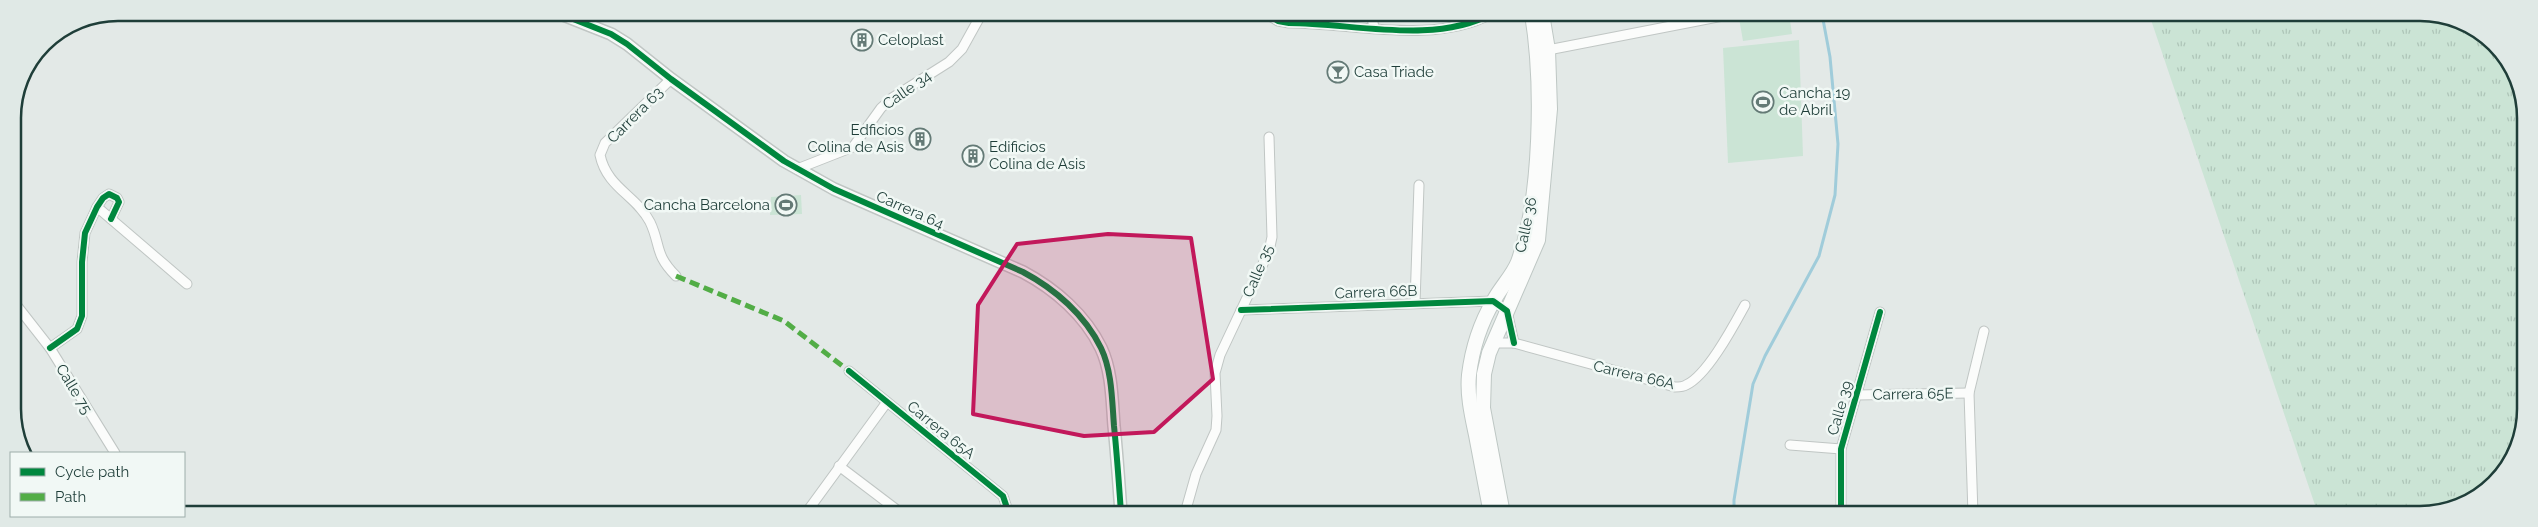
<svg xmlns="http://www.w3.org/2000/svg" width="2538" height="527" font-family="Raleway,sans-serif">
<defs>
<pattern id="park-tufts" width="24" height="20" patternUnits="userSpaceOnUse" patternTransform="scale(1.25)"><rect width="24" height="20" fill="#cbe4d5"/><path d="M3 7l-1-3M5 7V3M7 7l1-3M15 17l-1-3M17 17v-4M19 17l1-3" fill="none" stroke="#aec5b8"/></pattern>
</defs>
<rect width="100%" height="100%" fill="#e3e9e7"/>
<polygon fill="url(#park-tufts)" points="2149,14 2440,14 2494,43 2523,97 2524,429 2490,488 2426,514 2318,514"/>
<g fill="#cbe4d5">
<polygon points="1771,14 1789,14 1792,34 1743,41 1739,18"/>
<polygon points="1799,40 1803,156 1728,163 1723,48"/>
<polygon points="801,195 802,214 770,215 771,197"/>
</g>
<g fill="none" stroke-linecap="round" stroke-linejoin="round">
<polyline stroke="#a0ccda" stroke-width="3" points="1734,514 1734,500 1753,384 1765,356 1819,256 1835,195 1838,144 1830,57 1822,14"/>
<g stroke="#c0c6c4" stroke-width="11">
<g id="minor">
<path d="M1265,13L1278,21L1289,23C1352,23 1434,45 1491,14"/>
<polyline points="1371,14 1374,27"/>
<polyline points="1548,50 1733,14"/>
<path d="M671,79L605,143L600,155C607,188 636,195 650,222C661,245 654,254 676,276"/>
<polyline points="797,169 853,147 881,108 892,98 949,62 962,49 982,13"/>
<polyline points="97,207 187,284"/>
<polyline points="14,302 50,348 115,453"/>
<polyline points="1415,303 1419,185"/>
<polyline points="1241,310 1493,301 1507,311 1514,343"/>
<path d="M1493,343H1514L1675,387C1678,387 1683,387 1686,385C1707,376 1734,325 1745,305"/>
<polyline points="50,348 77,329 82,316 82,262 85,233 97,207 103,198 109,194 117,198 119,202 111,219"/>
<polyline points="849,371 1003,496 1006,505 1005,513"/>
<polyline points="1857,395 1969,393"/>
<polyline points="1790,445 1841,449"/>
<polyline points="839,466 901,513"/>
<polyline points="806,513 887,402"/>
<polyline points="1185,513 1196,474 1216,430 1217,416 1215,373 1220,355 1269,251 1272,237 1269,137"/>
<polyline points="1841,514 1841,449 1880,312"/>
<polyline points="1973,514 1969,393 1984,331"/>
</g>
</g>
<g stroke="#c0c6c4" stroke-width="14">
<path id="tertiary" d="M558,13L611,34L627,44L671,79L784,161L834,189L1023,272C1055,289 1085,315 1101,348C1112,371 1112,400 1114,426C1117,455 1119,484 1121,513"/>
</g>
<g stroke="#bec7c4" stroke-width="16">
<g id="secondary">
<path d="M1491,514C1486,487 1481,461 1476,435C1472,416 1467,395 1469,375C1472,350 1481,322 1494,300C1501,287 1513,275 1518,262C1542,198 1543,81 1532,14"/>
<polyline points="1503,514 1483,408 1484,374 1489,353 1538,240 1550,109 1548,50 1542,14"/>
</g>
</g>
<use href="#minor" stroke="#fbfcfb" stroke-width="9"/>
<use href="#tertiary" stroke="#fbfcfb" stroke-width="11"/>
<use href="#secondary" stroke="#fbfcfb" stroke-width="14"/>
<polyline stroke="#52ad46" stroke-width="5" stroke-dasharray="10 5" stroke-linecap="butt" points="676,276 784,321 849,371"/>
<g stroke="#f1f8f5" stroke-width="9">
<g id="cycleway">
<path d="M558,13L611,34L627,44L671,79L784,161L834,189L1023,272C1055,289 1085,315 1101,348C1112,371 1112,400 1114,426C1117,455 1119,484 1121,513"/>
<path d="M1265,13L1278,21L1289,23C1352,23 1434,45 1491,14"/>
<polyline points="1241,310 1493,301 1507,311 1514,343"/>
<polyline points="50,348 77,329 82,316 82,262 85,233 97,207 103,198 109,194 117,198 119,202 111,219"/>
<polyline points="849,371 1003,496 1006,505 1005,513"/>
<polyline points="1841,514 1841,449 1880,312"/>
</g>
</g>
<use href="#cycleway" stroke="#00873e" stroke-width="6"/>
</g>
<path fill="#c2185b" fill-opacity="0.2" stroke="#c2185b" stroke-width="4" stroke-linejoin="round" d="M1108,234L1191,238L1213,379L1154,432L1084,436L973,414L978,305L1017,244Z"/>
<defs>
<g id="building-ring" transform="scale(1.125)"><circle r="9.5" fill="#f1f8f5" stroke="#647a76" stroke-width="1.5"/><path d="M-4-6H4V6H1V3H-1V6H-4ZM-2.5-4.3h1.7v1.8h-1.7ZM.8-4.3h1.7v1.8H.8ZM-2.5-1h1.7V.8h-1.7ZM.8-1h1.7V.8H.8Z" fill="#647a76"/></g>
<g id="bar-ring" transform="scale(1.125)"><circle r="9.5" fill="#f1f8f5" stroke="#647a76" stroke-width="1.5"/><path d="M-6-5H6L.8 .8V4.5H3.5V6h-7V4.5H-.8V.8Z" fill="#647a76"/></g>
<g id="stadium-ring" transform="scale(1.125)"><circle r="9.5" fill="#f1f8f5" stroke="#647a76" stroke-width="1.5"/><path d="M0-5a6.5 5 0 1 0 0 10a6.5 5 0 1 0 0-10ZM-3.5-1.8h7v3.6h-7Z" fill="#647a76"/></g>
</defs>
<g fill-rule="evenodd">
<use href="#building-ring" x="862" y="40"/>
<use href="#bar-ring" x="1338" y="72"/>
<use href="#stadium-ring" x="1763" y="102"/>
<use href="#building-ring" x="920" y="139"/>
<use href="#building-ring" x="973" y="156"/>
<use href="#stadium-ring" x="786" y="205"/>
</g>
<g text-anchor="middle" stroke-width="5" stroke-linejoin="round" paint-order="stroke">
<g font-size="15" fill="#1f3e39" stroke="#f1f8f5" text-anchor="start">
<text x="878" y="45">Celoplast</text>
<text x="1354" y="77">Casa Triade</text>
<text x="1779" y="98">Cancha 19<tspan x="1779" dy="17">de Abril</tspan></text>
<text x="904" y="135" text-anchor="end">Edficios<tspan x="904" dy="17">Colina de Asis</tspan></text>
<text x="989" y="152">Edificios<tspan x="989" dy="17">Colina de Asis</tspan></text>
<text x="770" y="210" text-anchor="end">Cancha Barcelona</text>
</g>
<g font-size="15" fill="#1f3e39" stroke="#f1f8f5">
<text transform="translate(907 90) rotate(-35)" y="5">Calle 34</text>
<text transform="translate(635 115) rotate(-45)" y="5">Carrera 63</text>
<text transform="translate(910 210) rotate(24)" y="5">Carrera 64</text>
<text transform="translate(1526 225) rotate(-78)" y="5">Calle 36</text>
<text transform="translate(1258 271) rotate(-67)" y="5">Calle 35</text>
<text transform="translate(1376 292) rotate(-2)" y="5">Carrera 66B</text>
<text transform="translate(1634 375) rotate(13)" y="5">Carrera 66A</text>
<text transform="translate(74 389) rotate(59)" y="5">Calle 75</text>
<text transform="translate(1913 394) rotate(-1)" y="5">Carrera 65E</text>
<text transform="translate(1840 408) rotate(-74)" y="5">Calle 39</text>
<text transform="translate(941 430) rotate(39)" y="5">Carrera 65A</text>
</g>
</g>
<path d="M0 0H2538V527H0ZM118 21H2420A97 97 0 0 1 2517 118V409A97 97 0 0 1 2420 506H118A97 97 0 0 1 21 409V118A97 97 0 0 1 118 21Z" fill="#e0e9e6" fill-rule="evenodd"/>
<path fill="none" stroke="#1f3e39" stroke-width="2.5" d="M118 21H2420A97 97 0 0 1 2517 118V409A97 97 0 0 1 2420 506H118A97 97 0 0 1 21 409V118A97 97 0 0 1 118 21Z"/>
<rect x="10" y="452" width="175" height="65" fill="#f1f8f5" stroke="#9daeaa"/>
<rect x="20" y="468" width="25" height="8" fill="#00873e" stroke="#9daeaa"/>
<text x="55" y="477" font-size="15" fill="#1f3e39">Cycle path</text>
<rect x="20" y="493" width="25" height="8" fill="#52ad46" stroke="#9daeaa"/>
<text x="55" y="502" font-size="15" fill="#1f3e39">Path</text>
</svg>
